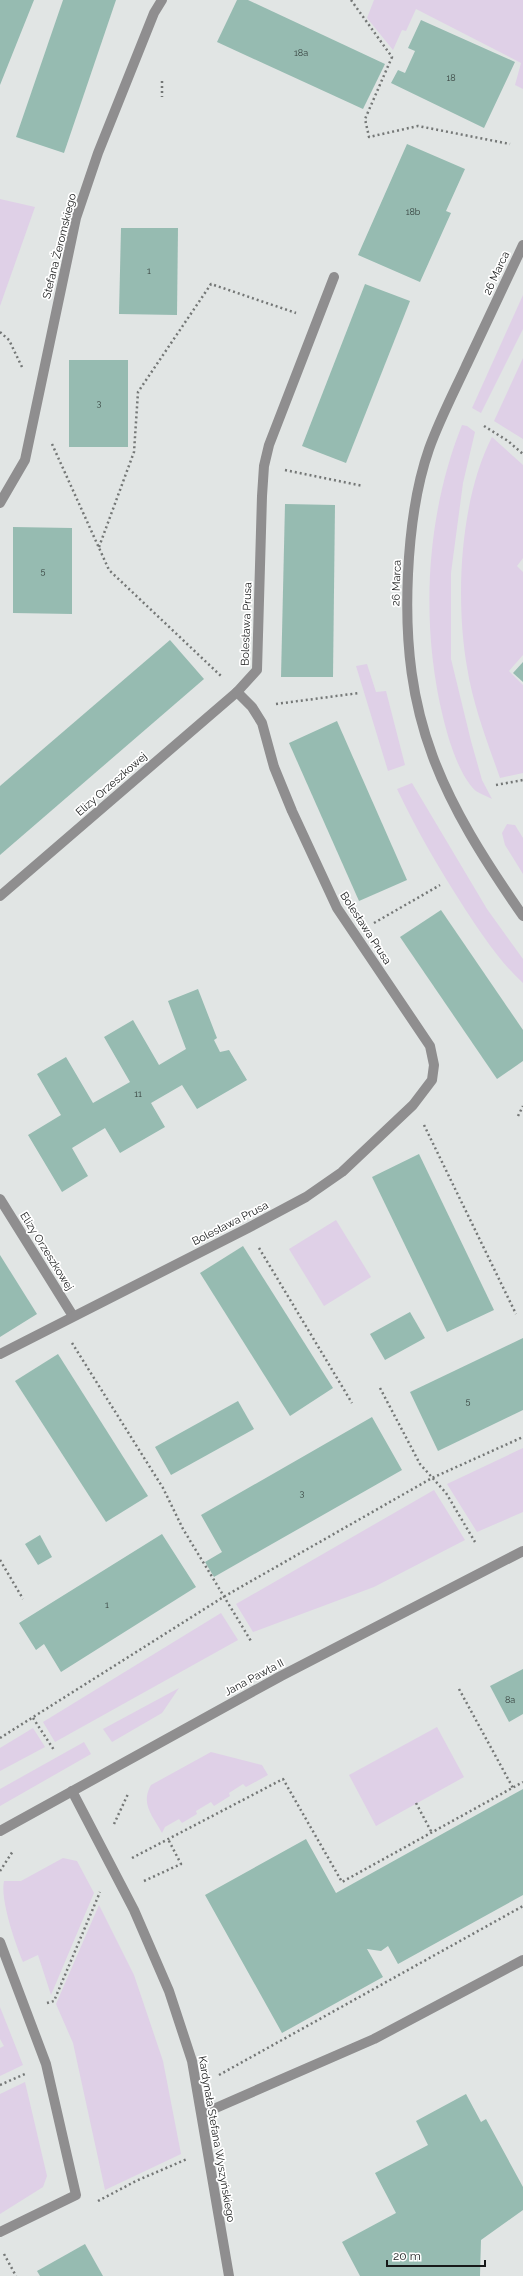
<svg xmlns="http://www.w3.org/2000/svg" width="523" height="2276" font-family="Raleway,sans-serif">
<rect width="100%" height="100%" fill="#e1e5e4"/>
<g fill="#dfd0e7">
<polygon points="374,0 523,0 523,89 515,85 521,63 416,9 406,31 402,30 393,50 367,18"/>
<polygon points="0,199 35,207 0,306"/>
<polygon points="523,295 523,329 481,413 472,408"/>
<polygon points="523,358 523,439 494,421"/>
<path d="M462,425L467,426L475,432L463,483L451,573V659L471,741L482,780L492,799C487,796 480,794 476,791C459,776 448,738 443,717C420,622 426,515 462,425Z"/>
<path d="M492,437L523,465V558L517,566L523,572V655L509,671L523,685V773L500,778C487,741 473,705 467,667C455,598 460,499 492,437Z"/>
<polygon points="367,664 376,692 386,691 405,765 388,771 356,666"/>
<path d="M412,783L487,909L523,959V983C500,962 482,935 465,909C440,870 417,831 397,789Z"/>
<polygon points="507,824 515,825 523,838 523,874 505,845 502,833"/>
<polygon points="336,1220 371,1277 324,1306 289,1249"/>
<polygon points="523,1448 523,1512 477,1532 447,1484"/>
<polygon points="434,1490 465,1540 374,1587 253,1632 236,1604"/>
<polygon points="221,1613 238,1640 55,1742 43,1722"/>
<polygon points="179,1688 162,1713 112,1742 103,1729"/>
<polygon points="437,1727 464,1777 376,1826 349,1775"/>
<polygon points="33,1728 45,1747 0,1771 0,1748"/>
<polygon points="84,1742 91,1754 0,1806 0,1789"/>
<path d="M211,1752L262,1765L268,1775L246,1787L243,1784L229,1793L230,1796L214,1806L211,1802L196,1811L197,1814L182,1823L179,1819L165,1827L162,1833C153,1816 140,1804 151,1785Z"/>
<path d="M63,1858L77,1861L94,1893L51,1995L38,1955L23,1962C15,1943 0,1899 4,1881H21Z"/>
<polygon points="99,1905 134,1975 163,2061 181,2154 105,2190 73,2043 56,2004"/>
<polygon points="0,2007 23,2065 0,2076 0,2048 4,2046 0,2039"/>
<polygon points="25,2082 47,2176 43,2187 0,2214 0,2094"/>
</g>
<g fill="#96bbb1">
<polygon points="0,0 34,0 0,85"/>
<polygon points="63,0 116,0 64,153 16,137"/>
<polygon points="237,0 248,0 385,64 363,109 217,42"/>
<polygon points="421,20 515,62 484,128 391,83 398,70 405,73 415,51 408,48"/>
<polygon points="407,144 465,169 446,211 451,213 420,282 358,255"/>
<polygon points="121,228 178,228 177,315 119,314"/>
<polygon points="365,284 410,301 346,463 302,446"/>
<rect x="69" y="360" width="59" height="87"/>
<polygon points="285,504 335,505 333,677 281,677"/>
<polygon points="13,527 72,528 72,614 13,613"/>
<polygon points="170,640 204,679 0,855 0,786"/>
<polygon points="523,662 523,682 513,673"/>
<polygon points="337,721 407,880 359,901 289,743"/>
<polygon points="441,910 523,1030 523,1061 497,1079 400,937"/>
<polygon points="198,989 217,1038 214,1040 220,1052 229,1050 247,1080 197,1109 182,1085 151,1103 165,1127 120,1153 105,1128 72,1148 88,1176 62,1192 28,1135 61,1115 37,1074 66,1057 93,1103 130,1082 104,1037 133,1020 159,1065 186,1049 168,1001"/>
<polygon points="419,1154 494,1310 447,1332 372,1177"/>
<polygon points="243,1246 333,1388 290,1416 200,1273"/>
<polygon points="0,1255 37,1314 0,1337"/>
<polygon points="410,1312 425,1338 385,1360 370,1334"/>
<polygon points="523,1338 523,1410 438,1451 410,1392"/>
<polygon points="58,1354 148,1496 106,1522 15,1381"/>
<polygon points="238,1401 254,1429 171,1475 155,1447"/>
<polygon points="372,1417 402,1470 214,1577 205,1562 222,1552 201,1515"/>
<polygon points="162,1534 196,1587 61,1672 44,1644 36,1650 19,1623"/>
<polygon points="40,1535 52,1557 38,1565 25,1544"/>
<polygon points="523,1669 523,1714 509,1722 490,1686"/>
<polygon points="523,1789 523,1895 398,1964 388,1946 381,1951 367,1949 383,1977 282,2033 205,1895 306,1839 336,1893"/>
<polygon points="466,2094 481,2122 486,2119 523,2187 523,2210 481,2240 480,2276 360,2276 342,2242 396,2213 375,2173 428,2145 416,2121"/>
<polygon points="85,2244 103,2276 40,2276 37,2271"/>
</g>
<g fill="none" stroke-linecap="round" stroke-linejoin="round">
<g stroke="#747776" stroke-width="2.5" stroke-dasharray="2 3" stroke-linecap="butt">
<polyline points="351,0 392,57 365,119 369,137 418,126 510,144"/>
<polyline points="162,81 162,97"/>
<polyline points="0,332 9,340 22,367"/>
<polyline points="484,426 508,441 523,454"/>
<polyline points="52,444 109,570 221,676"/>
<polyline points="285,470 363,486"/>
<polyline points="99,547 134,452 138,392 211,284 296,313"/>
<polyline points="276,704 359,693"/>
<polyline points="496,785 523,780"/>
<polyline points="374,923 440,885"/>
<polyline points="518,1116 523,1106"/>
<polyline points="424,1125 516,1314"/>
<polyline points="259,1248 352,1403"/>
<polyline points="72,1343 163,1488 183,1529 251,1641"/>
<polyline points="380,1388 420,1464 446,1493 475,1542"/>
<polyline points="0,1560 23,1599"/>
<polyline points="459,1689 513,1788"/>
<polyline points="33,1718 54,1750"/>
<polyline points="0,1738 225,1596 432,1478 523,1437"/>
<polyline points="416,1803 432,1833"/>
<polyline points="114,1824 128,1794"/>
<polyline points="132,1858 283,1779 342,1882 523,1782"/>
<polyline points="0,1871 13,1851"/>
<polyline points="144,1881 181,1864 168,1839"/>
<polyline points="47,2003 54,2001 100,1892"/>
<polyline points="219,2075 523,1906"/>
<polyline points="0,2085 25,2074"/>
<polyline points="98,2201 136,2181 187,2159"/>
<polyline points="4,2254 16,2276"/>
</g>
<g stroke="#8f8e8f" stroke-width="10">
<path d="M523,245C504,286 485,326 466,366C453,394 439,421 429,449C415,489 410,532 408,574C401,720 442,799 523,916"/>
<polyline points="0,503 25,460 76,218 98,153 154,13 162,0"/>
<polyline points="0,896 237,692 257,670 262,496 264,466 269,445 334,277"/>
<polyline points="0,1199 73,1316"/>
<polyline points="0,1354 248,1228 306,1197 342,1172 413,1105 432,1080 434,1065 430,1046 337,908 292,811 274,767 262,723 252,707 237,692"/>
<polyline points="72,1791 134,1910 169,1991 192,2061 229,2276"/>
<polyline points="0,1831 281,1676 523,1551"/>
<polyline points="0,1942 46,2064 76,2195 0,2232"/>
<polyline points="202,2114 374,2039 523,1960"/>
</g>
</g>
<g text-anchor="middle" stroke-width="3.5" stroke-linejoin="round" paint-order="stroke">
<g font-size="9" fill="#37423f">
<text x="301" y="56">18a</text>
<text x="451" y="81">18</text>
<text x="413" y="215">18b</text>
<text x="149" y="274">1</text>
<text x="99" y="406">3</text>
<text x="43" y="574">5</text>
<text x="138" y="1097">11</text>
<text x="468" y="1404">5</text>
<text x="302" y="1496">3</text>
<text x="107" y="1608">1</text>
<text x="510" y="1703">8a</text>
</g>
<g font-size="11" fill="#171919" stroke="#fff">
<text transform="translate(59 246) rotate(-76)" y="4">Stefana Żeromskiego</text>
<text transform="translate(496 273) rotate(-65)" y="4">26 Marca</text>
<text transform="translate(396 583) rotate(-88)" y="4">26 Marca</text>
<text transform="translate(246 624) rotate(-88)" y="4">Bolesława Prusa</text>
<text transform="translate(111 784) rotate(-41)" y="4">Elizy Orzeszkowej</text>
<text transform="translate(366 928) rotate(57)" y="4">Bolesława Prusa</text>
<text transform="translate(230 1223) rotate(-27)" y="4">Bolesława Prusa</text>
<text transform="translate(47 1251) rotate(58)" y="4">Elizy Orzeszkowej</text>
<text transform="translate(254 1677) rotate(-28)" y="4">Jana Pawła II</text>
<text transform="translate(217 2139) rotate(80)" y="4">Kardynała Stefana Wyszyńskiego</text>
</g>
</g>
<path d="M387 2260v6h98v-6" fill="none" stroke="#171919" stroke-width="2"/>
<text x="393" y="2260" font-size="12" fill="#171919" stroke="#ffffff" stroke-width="3" paint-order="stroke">20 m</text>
</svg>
